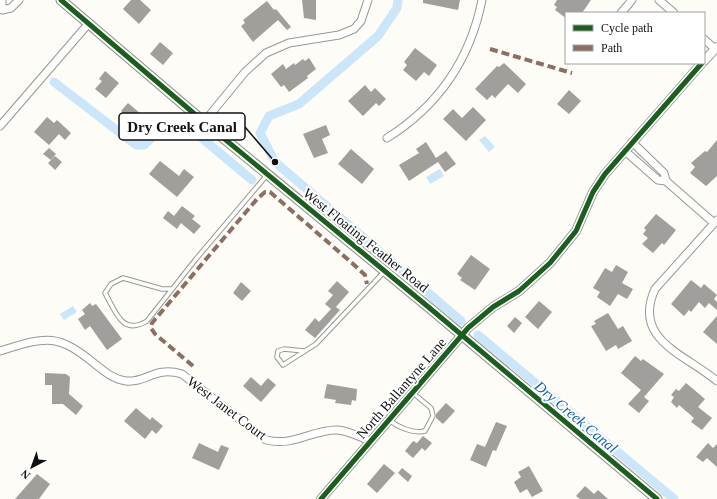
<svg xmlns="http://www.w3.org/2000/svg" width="717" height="499" font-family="Georgia,serif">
<rect width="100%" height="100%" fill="#fdfcf7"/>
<g fill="#cbe6f9">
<polygon points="485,136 495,147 489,152 479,140"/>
<polygon points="440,169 444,176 430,184 426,177"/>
<polygon points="73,306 77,312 64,320 60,314"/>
</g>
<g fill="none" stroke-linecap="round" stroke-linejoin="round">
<g stroke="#cbe6f9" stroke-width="9">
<polyline points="398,0 397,8 378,36 299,104 269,116 260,133 275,162 461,321"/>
<polyline points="54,82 136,145 144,145 170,121 178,121 185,124 252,180"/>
<polyline points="478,335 674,499"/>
</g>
</g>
<g fill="#a19f9c">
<polygon points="131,0 140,0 151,10 139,24 123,9"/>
<polygon points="302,0 316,0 316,20 304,18"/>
<polygon points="423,0 460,0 458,10 423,3"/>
<polygon points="557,0 591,0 582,13 566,13 566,18 555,10 557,7 554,5"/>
<polygon points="267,1 274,10 276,9 291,27 287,30 278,20 253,42 241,26 245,23 243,20"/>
<polygon points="160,42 173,53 163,65 150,54"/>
<polygon points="415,48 437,65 429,76 424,72 416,81 403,70 407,65 404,62"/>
<polygon points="309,58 316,69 307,76 308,78 289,92 284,85 281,87 271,74 283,64 286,69 294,63 295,65 303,59 305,61"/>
<polygon points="504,63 526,84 518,93 508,84 495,98 492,95 487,100 475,89 497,66 499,67"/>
<polygon points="105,71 119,83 106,98 95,89 102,81 99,79"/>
<polygon points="365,85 371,92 375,88 386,99 379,106 376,103 363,116 348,101"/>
<polygon points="569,90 581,101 569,114 557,104"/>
<polygon points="128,103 148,120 141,128 121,111"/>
<polygon points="473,107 486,120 466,141 443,119 453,109 462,118"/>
<polygon points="47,117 54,123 57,120 71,133 65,140 59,134 49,145 34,132"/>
<polygon points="326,125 330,135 322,139 328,153 314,158 303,134"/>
<polygon points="717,140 717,176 706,186 690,173 695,167 691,163 705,151 707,152"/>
<polygon points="426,142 436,158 446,151 456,164 445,172 438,162 409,181 399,165 419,153 416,149"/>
<polygon points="49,148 56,154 51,160 43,154"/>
<polygon points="351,149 374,169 362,184 338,164"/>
<polygon points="55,156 62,162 55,170 48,163"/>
<polygon points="160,161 179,176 184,169 194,177 177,197 149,174"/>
<polygon points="182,206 195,216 192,219 201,226 194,234 181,223 177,229 163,218 168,211 174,216"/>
<polygon points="656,214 676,230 664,245 662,243 653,253 642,244 648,238 643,234 646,230 644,228"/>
<polygon points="471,255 490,269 475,290 460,280 462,278 457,274"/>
<polygon points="616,265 628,272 622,283 633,289 627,299 618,294 610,306 597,297 600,292 593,288 605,268 612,272"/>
<polygon points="691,280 701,288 704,284 717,295 714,299 717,302 717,310 709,303 705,308 699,302 691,312 689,310 684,316 671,304"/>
<polygon points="337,281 349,292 336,307 340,310 315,338 305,330 315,318 319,322 331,309 325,304 333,295 328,291"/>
<polygon points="241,282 251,291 242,301 233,293"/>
<polygon points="539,301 552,312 538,329 525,317"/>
<polygon points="90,303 92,306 96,304 122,339 107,350 90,326 85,330 78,319 85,314 82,310"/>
<polygon points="608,313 618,329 623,326 632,341 618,349 616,345 606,351 591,326 596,324 594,321"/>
<polygon points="717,316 717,344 703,332"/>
<polygon points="515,317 522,323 514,333 507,326"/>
<polygon points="635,356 641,361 643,359 664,374 644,397 649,401 639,413 628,404 641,390 621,373"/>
<polygon points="45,373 66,374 70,377 69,394 83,406 76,415 63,404 52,404 52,385 45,385"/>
<polygon points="251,377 261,386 268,378 276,385 261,402 243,386"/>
<polygon points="686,383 705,399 698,407 712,418 702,430 691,422 694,418 679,405 677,408 671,402 674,397 671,395 676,389 679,391"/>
<polygon points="327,384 357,389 356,401 352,400 351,405 335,403 336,400 324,398"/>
<polygon points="446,403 455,411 443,424 436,418 436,414"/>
<polygon points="136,408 150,420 152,417 163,426 156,434 152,430 145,439 124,421"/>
<polygon points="496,422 507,426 496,451 493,450 486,467 470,460 477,444 485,447"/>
<polygon points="423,436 432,443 425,451 422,448 413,458 405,451 413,441 417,443"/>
<polygon points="199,443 218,452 221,445 229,448 219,470 192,458"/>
<polygon points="708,443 713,448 717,444 717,467 707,458 703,462 696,457"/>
<polygon points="384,464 395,473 377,493 367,484"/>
<polygon points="529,466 543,491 532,497 527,489 520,493 514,482 521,477 518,472"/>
<polygon points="402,468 412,476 408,482 398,473"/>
<polygon points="37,474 50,484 39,499 15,499"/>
<polygon points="585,486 594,494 598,490 608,499 580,499 576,496"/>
</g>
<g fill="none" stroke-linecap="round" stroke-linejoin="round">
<g stroke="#979795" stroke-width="5.5">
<g id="service">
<path d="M172,289H162L123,278L111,284L105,293C116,312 122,336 147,321L196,259L267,175"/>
<polyline points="304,351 284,349 278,351 277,357 283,365 316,344 384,272"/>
<path d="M389,420C398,427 413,434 425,431L433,416L431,408L413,393"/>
</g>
</g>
<g stroke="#979795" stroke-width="9">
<g id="minor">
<polyline points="2,0 2,10 11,8 19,0"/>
<polyline points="659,0 674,13"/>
<polyline points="621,13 632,0"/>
<polyline points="704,39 715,49"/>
<polyline points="204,122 245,72 266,53 289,43 339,35 354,29 361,21 368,0"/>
<polyline points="0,126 89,23"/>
<path d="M387,138C438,106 470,60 482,0"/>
<polyline points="625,151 658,180 666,181 664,173 632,142"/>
<polyline points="666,181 714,223"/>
<path d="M717,220L655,289C632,340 685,354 717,381"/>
<path d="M0,351C46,337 56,332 95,364C105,372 113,379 126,381C147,383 154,366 182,374L266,440C295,447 312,429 338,430C349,431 360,437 370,441"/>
</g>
</g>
<g stroke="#979795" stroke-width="10">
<g id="tertiary">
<polyline points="704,61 717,47"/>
<polyline points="321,499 468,328 493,307 519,291 550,263 576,231 593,192 605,174 702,63"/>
</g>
</g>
<g stroke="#8e8d8b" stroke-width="11">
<polyline id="secondary" points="61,0 204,122 432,310 657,499"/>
</g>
<use href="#service" stroke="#fffffe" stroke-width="3.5"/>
<use href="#minor" stroke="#fffffe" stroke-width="7"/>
<use href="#tertiary" stroke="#fffffe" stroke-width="8"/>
<use href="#secondary" stroke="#f6f5eb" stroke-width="9"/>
<g stroke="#8d6e63" stroke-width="4" stroke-dasharray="8 4" stroke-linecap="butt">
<polyline points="490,49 572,73"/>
<polyline points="438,341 448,343"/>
<polyline points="193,366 155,334 151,328 152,323 257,199 265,192 270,192 352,263 365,275 367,284"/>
</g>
<g stroke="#fff" stroke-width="8">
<g id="cycleway">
<polyline points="61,0 204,122 432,310 657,499"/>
<polyline points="321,499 468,328 493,307 519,291 550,263 576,231 593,192 605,174 702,63"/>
</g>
</g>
<use href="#cycleway" stroke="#1b5e20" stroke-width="5"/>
</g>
<g text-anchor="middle" stroke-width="4" stroke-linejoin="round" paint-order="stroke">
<g font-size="14" fill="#111" stroke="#fff">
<text transform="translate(366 240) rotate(39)" y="5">West Floating Feather Road</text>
<text transform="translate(401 388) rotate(-49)" y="5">North Ballantyne Lane</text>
<text transform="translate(227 408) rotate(37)" y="5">West Janet Court</text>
</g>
<g font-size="15" font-style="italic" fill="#1160ac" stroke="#fff">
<text transform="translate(576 417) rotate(40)" y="5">Dry Creek Canal</text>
</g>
</g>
<path fill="none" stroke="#111" stroke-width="1.5" d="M275 162L245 127"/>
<circle fill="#111" stroke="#fff" stroke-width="1.5" cx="275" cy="162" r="4"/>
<rect fill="#fff" stroke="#111" stroke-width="1.5" x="119" y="113" width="126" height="27" rx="4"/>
<g font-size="15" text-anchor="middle" font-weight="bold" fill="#111">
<text x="182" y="132">Dry Creek Canal</text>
</g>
<rect x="565" y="12" width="140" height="52" fill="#ffffff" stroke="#a0a0a0"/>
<rect x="573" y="25" width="20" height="6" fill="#1b5e20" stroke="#a0a0a0"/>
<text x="601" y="32" font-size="12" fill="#111111">Cycle path</text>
<rect x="573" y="45" width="20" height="6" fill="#8d6e63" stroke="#a0a0a0"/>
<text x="601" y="52" font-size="12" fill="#111111">Path</text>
<g transform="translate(32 467) rotate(221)" stroke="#ffffff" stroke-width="3" paint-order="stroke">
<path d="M0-3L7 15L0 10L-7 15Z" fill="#111111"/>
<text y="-6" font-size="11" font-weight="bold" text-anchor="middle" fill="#111111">N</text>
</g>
</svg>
